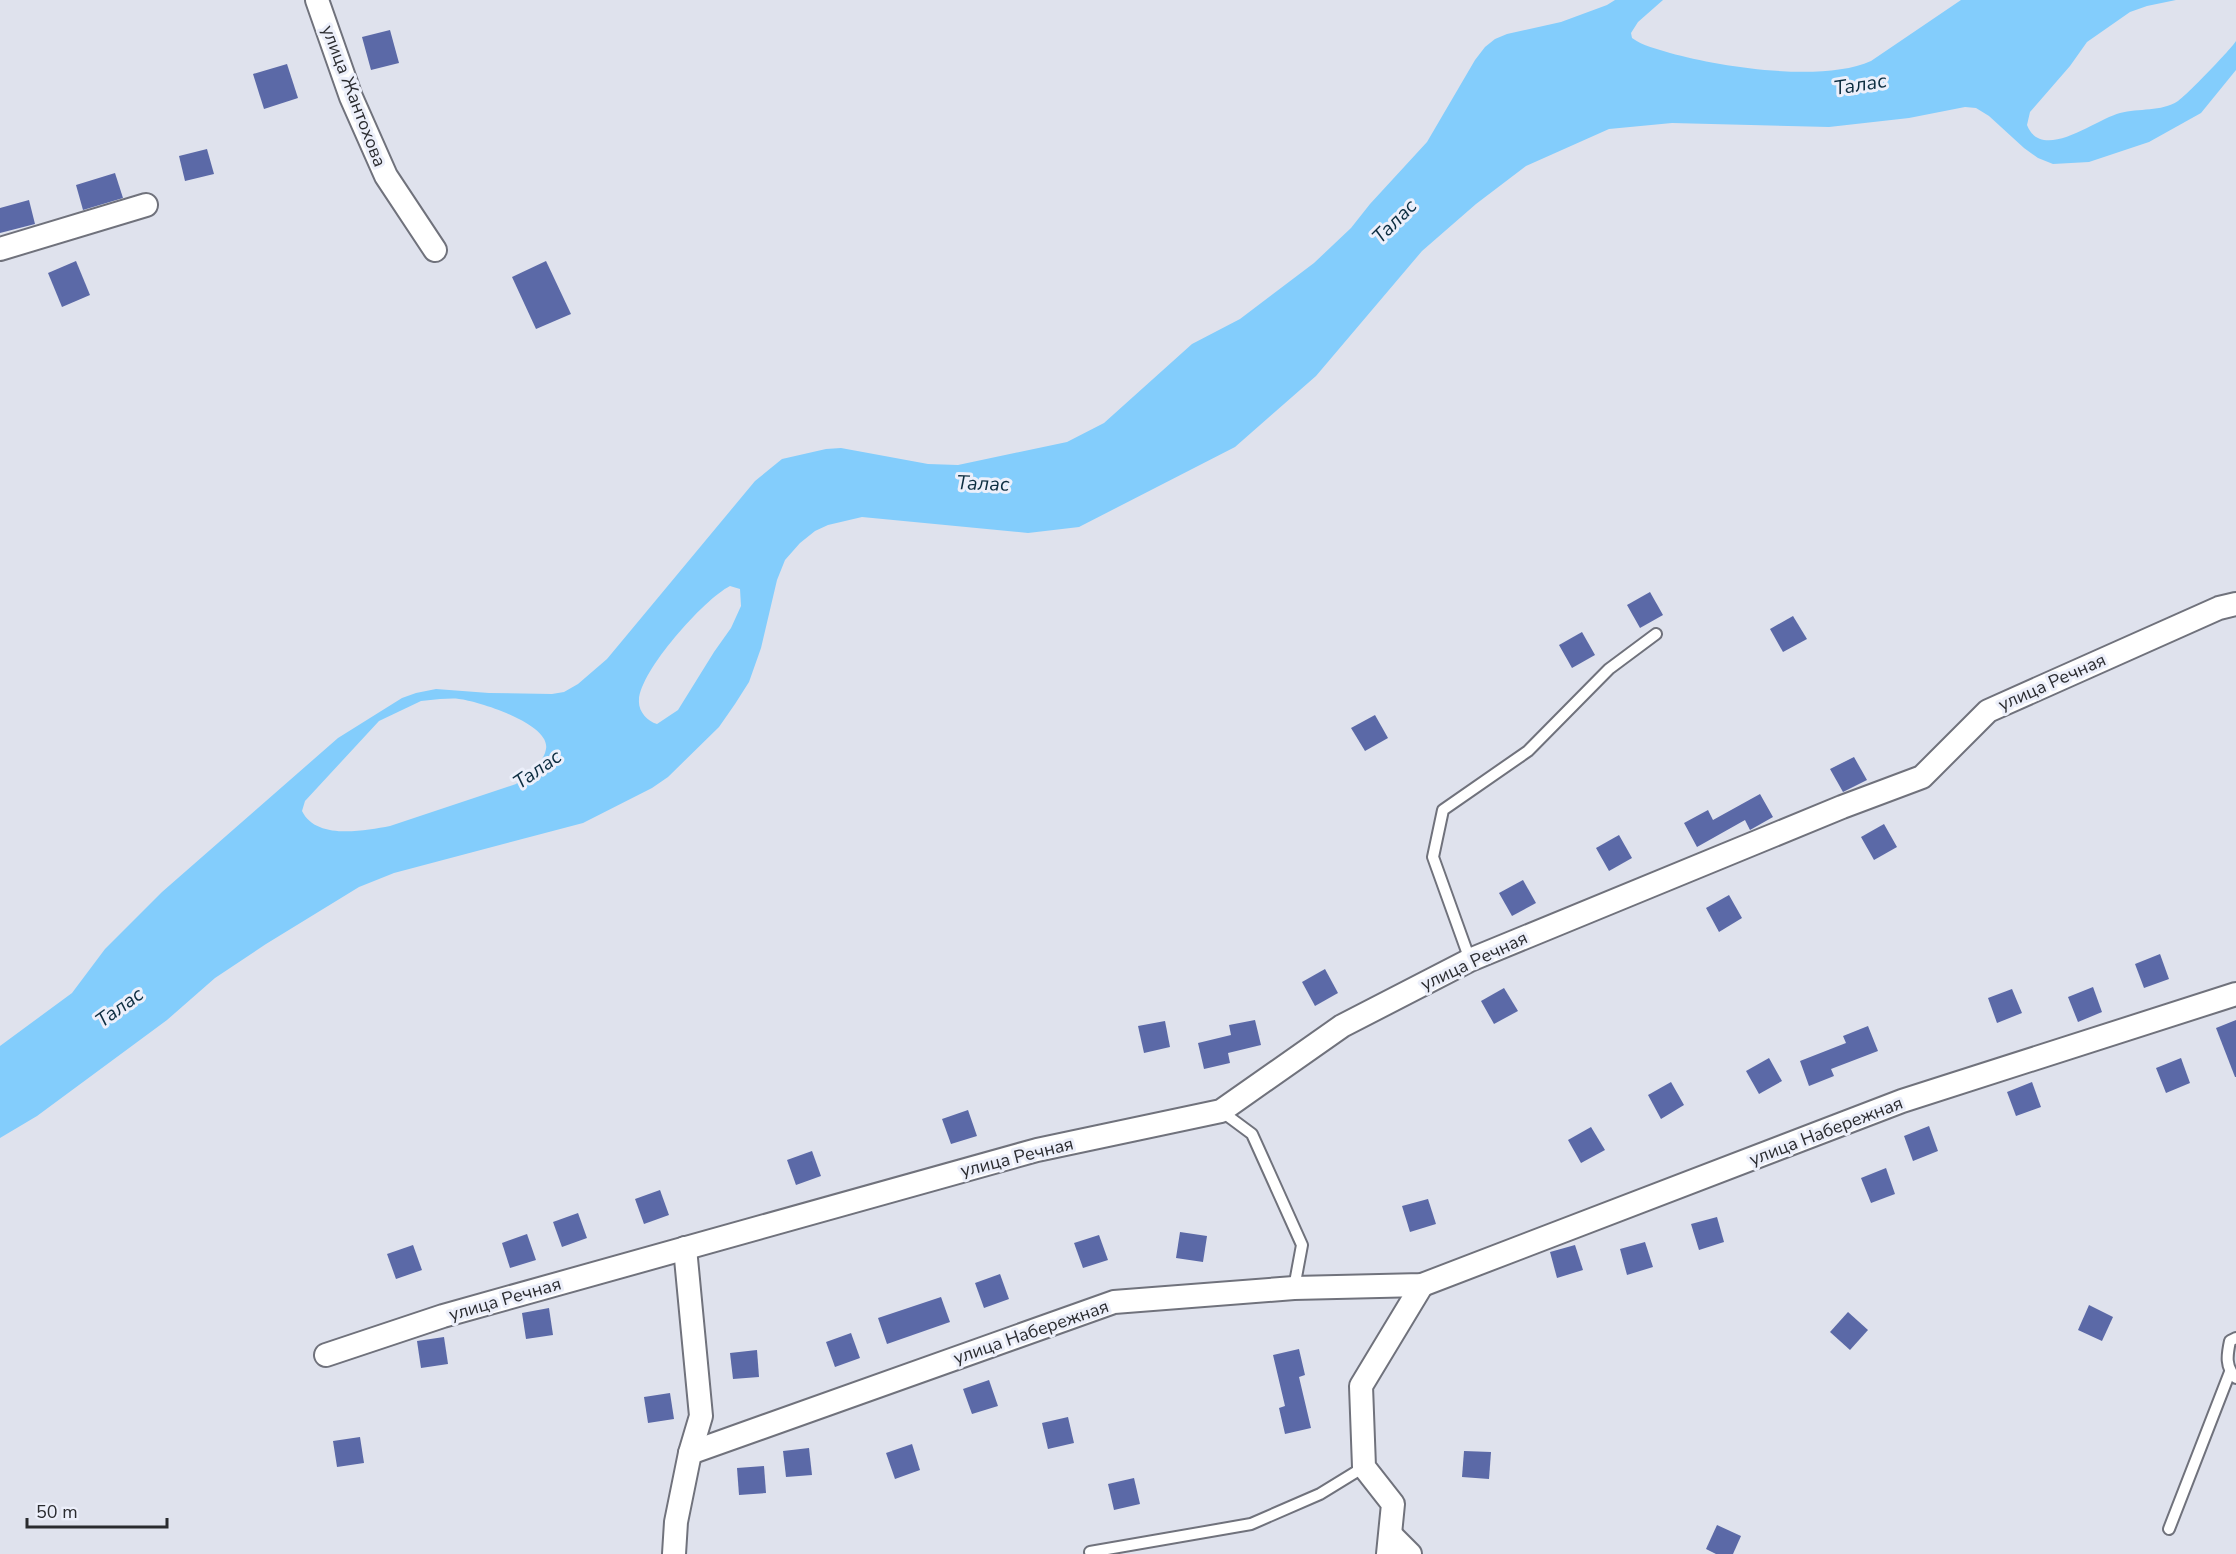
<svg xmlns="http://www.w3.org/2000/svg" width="2236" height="1554" font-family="'Nunito Sans',sans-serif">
<rect width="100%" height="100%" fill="#dfe2ed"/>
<path fill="#83cdfc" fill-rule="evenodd" d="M1615,0H1663L1638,22L1631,33L1632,38C1643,46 1657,49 1670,53C1721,67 1822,83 1871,61L1961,0H2176L2147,6L2130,12L2087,42L2070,66L2030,112L2027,125C2042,163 2096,119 2120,113C2139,108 2161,112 2178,101C2186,96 2232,48 2236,41V70L2201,113L2149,142L2089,162L2053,164L2038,158L2024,148L1989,116L1976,108L1965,107L1909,118L1829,127L1672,123L1609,129L1526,166L1476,204L1422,251L1316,376L1235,447L1079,527L1028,533L862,517L828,525L815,531L800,543L785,560L777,580L761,648L749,682L735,704L719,727L668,777L652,788L583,823L394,873L359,887L266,944L215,978L167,1020L37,1116L0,1138V1046L72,993L105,949L162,892L338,738L402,698L416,693L436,689L489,693L552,694L564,692L578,684L607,659L755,481L782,459L826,449L841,448L928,464L958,465L1067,442L1104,423L1192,344L1240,319L1314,263L1351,228L1370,204L1427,142L1475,60L1485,47L1495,39L1507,34L1561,22L1607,5ZM730,586L740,589L741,606L731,628L714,652L678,710L657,724C647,721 638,711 639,700C640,671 704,599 730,586ZM440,699C446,699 453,698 459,699C478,701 551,724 546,749C544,763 526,775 516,784L390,826C363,831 316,840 302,811L305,801L379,721L421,701Z"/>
<g fill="#5b69a7">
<polygon points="390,30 399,63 371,70 362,37"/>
<polygon points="287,64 298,98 264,109 253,74"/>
<polygon points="207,149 214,174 185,181 179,156"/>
<polygon points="115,173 123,198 83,210 76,185"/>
<polygon points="29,200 35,224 0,233 0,208"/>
<polygon points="76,261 90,295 62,307 48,273"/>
<polygon points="546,261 571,314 536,329 512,277"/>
<polygon points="1650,592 1663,615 1640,628 1627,605"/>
<polygon points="1793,616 1807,639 1783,652 1770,629"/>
<polygon points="1582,632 1595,655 1572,668 1559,645"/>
<polygon points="1375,715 1388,738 1365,751 1351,728"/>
<polygon points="1854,757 1867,780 1843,792 1830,769"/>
<polygon points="1760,794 1773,817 1750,830 1745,820 1697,847 1684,823 1708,810 1713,820"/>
<polygon points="1884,824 1897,847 1874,860 1861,837"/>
<polygon points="1619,835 1632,858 1609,871 1596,848"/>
<polygon points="1523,880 1536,903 1512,916 1499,893"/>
<polygon points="1729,895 1742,918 1719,932 1706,908"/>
<polygon points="2160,954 2169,979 2144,988 2135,964"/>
<polygon points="1325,969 1338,993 1315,1006 1302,982"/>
<polygon points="2093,987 2102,1012 2078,1022 2068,997"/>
<polygon points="1504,988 1518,1011 1494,1024 1481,1001"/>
<polygon points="2012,989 2022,1013 1997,1023 1988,998"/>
<polygon points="1255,1020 1261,1045 1228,1053 1230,1063 1204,1069 1198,1043 1231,1035 1229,1025"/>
<polygon points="2236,1020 2236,1077 2235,1077 2216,1028"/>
<polygon points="1165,1021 1170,1047 1144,1053 1138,1026"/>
<polygon points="1868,1026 1878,1051 1831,1069 1834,1076 1809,1086 1800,1061 1846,1043 1843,1036"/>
<polygon points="1769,1058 1782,1081 1759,1094 1746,1071"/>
<polygon points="2181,1058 2190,1083 2166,1093 2156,1068"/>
<polygon points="1671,1082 1684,1105 1661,1119 1648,1095"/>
<polygon points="2032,1082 2041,1107 2016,1116 2007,1092"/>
<polygon points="968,1110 977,1136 951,1144 942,1119"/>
<polygon points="1929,1126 1938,1151 1913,1161 1904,1136"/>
<polygon points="1591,1127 1605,1150 1581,1163 1568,1140"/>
<polygon points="812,1151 821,1176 796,1185 787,1160"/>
<polygon points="1886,1168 1895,1194 1871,1203 1861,1178"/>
<polygon points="660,1190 669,1215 644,1224 635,1199"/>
<polygon points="1428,1199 1436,1224 1410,1232 1402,1206"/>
<polygon points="578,1213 587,1238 562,1247 553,1222"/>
<polygon points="1717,1217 1724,1242 1699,1250 1691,1224"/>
<polygon points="1180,1232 1207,1236 1203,1262 1176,1258"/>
<polygon points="527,1234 536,1260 510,1268 502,1243"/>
<polygon points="1099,1235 1108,1260 1083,1268 1074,1243"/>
<polygon points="1645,1242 1653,1267 1627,1275 1620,1249"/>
<polygon points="413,1245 422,1270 396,1279 387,1254"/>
<polygon points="1575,1245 1583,1270 1557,1278 1550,1252"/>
<polygon points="1000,1274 1009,1299 984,1308 975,1283"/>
<polygon points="941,1297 950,1322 887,1344 878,1318"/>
<polygon points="2089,1305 2113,1317 2102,1341 2078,1330"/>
<polygon points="549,1308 553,1335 526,1339 522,1313"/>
<polygon points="1848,1312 1868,1330 1850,1350 1830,1332"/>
<polygon points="851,1333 860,1358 835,1367 826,1342"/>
<polygon points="444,1337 448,1364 421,1368 417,1341"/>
<polygon points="1299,1349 1305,1375 1299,1377 1311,1428 1285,1434 1279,1408 1285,1406 1273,1355"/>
<polygon points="757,1350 759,1377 733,1379 730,1353"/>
<polygon points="989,1380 998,1406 972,1414 963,1389"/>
<polygon points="670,1393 674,1419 648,1423 644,1397"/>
<polygon points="1068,1417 1074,1443 1048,1449 1042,1423"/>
<polygon points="360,1437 364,1463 337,1467 333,1441"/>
<polygon points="912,1444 920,1470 895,1479 886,1453"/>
<polygon points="809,1448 812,1475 786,1477 783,1451"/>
<polygon points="1464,1451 1491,1452 1489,1479 1462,1477"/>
<polygon points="764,1466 766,1493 739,1495 737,1468"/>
<polygon points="1134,1478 1140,1504 1114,1510 1108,1484"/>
<polygon points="1717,1525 1741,1536 1733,1554 1716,1554 1706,1549"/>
</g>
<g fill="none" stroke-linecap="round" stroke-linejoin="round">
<g stroke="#70727c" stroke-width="14">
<g id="service">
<polyline points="1470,960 1433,857 1443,810 1528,751 1609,669 1656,634"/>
<polyline points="1221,1111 1252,1134 1302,1245 1294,1288"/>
<path d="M2236,1338L2230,1341C2227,1355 2225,1367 2236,1378"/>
<polyline points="2169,1529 2230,1372"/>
<polyline points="1090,1552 1251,1524 1320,1494 1364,1467"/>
</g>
</g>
<g stroke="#70727c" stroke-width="26">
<g id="minor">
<polyline points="317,0 351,97 386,176 435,250"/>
<polyline points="0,249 146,205"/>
<polyline points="326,1355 443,1316 1037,1150 1221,1111 1342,1026 1470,960 1842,807 1922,777 1988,711 2219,608 2236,604"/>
<polyline points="690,1453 1114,1302 1294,1288 1422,1285 1902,1101 2236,994"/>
<polyline points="1391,1535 1410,1554"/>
<polyline points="674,1554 676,1522 690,1453 701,1416 685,1248"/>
<polyline points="1388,1554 1393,1504 1364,1467 1361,1386 1422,1285"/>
</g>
</g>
<use href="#service" stroke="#fff" stroke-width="10"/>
<use href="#minor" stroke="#fff" stroke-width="22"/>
</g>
<g text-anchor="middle" stroke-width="6" stroke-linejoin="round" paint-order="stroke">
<g font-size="18" fill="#2a2b2f" stroke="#eceffa">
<text transform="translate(354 96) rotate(69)" y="6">улица Жантохова</text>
<text transform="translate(2052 682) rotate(-24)" y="6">улица Речная</text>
<text transform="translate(1474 961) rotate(-25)" y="6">улица Речная</text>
<text transform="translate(1826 1131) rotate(-21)" y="6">улица Набережная</text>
<text transform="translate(1017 1157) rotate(-14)" y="6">улица Речная</text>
<text transform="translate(505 1299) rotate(-16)" y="6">улица Речная</text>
<text transform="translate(1031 1332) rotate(-19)" y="6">улица Набережная</text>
</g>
<g font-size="20" font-style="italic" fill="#0c2d40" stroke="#eceffa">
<text transform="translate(1860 84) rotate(-9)" y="7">Талас</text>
<text transform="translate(1394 221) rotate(-45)" y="7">Талас</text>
<text transform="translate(983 483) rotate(2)" y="7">Талас</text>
<text transform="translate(537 769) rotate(-35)" y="7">Талас</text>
<text transform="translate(119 1007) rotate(-36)" y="7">Талас</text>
</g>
</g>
<path d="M27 1518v9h140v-9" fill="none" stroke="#2a2b2f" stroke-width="3"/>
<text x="36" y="1518" font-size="18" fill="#2a2b2f" stroke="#eceffa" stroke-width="4.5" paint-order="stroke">50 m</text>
</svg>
